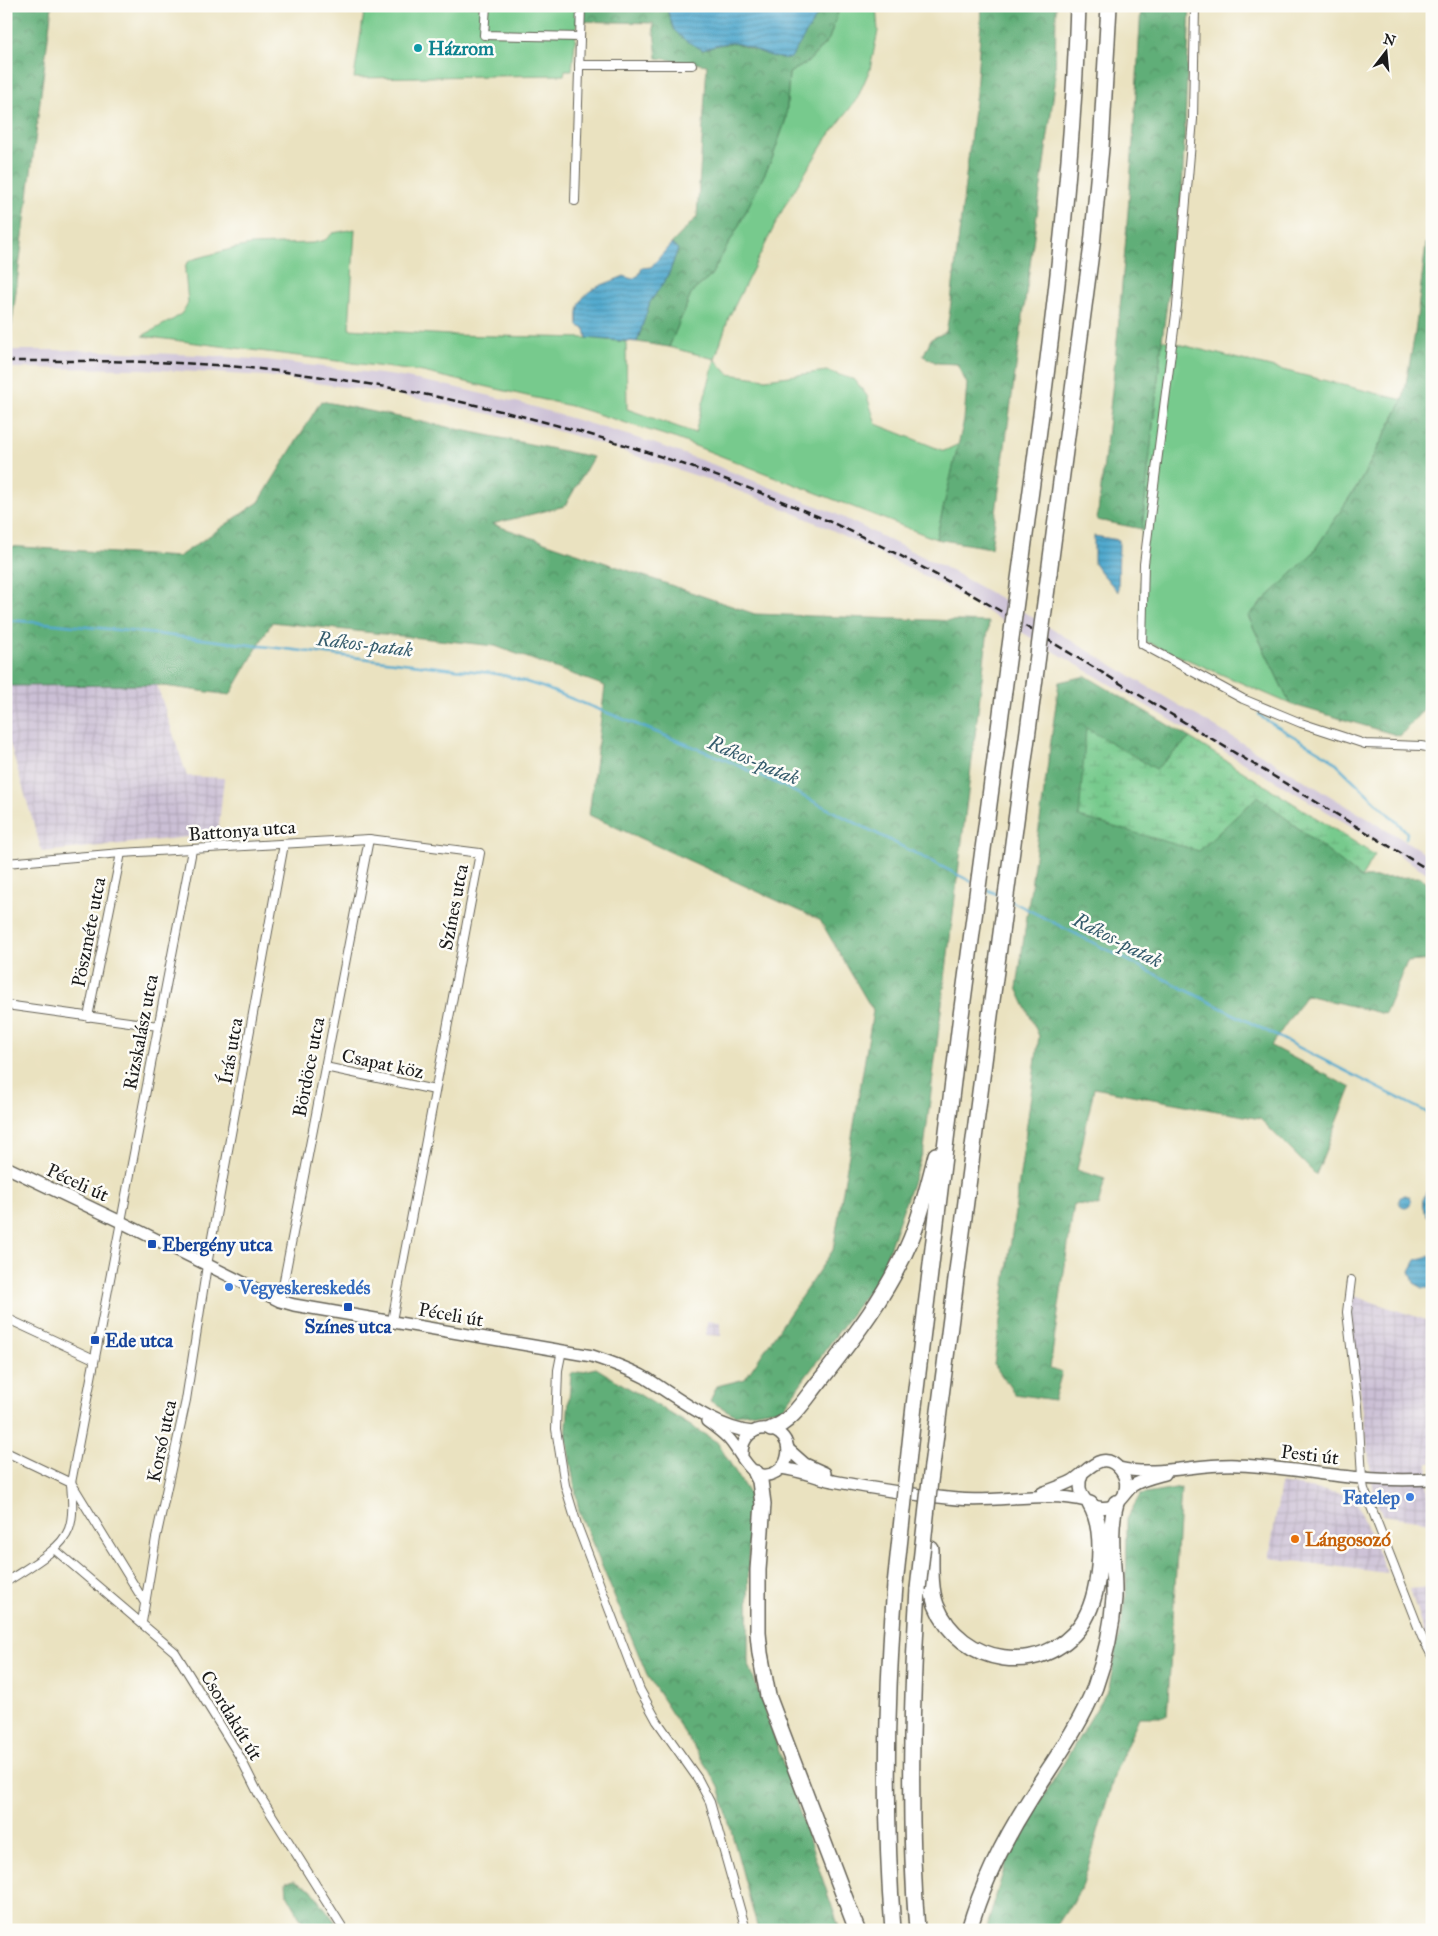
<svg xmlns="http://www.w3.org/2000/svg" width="1438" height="1936" font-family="'IM FELL Great Primer',serif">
<defs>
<pattern id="industrial-grid" width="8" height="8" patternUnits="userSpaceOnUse" patternTransform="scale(1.25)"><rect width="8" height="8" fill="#cbbfd5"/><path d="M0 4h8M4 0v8" fill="none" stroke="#aea4b6"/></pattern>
<pattern id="forest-crowns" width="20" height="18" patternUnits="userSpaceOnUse" patternTransform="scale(1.25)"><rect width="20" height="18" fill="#61ae78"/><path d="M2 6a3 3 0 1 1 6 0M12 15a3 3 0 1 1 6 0" fill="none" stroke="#4f8d62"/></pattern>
<pattern id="wetland-marsh" width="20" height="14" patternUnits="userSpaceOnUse" patternTransform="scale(1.25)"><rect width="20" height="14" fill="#77ca8d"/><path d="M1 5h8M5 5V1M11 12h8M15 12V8" fill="none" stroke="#66ad79"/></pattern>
<pattern id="water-rules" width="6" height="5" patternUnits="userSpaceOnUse" patternTransform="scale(1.25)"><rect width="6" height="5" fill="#51a9ce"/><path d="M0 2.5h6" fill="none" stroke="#4289a6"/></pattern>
</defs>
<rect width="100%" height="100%" fill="#fdfcf7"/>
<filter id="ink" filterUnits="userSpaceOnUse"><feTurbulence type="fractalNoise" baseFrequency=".02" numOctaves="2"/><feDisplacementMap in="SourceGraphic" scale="10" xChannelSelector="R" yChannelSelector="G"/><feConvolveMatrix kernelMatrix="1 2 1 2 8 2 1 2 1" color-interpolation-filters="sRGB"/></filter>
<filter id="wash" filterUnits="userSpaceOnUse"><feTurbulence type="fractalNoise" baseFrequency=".0096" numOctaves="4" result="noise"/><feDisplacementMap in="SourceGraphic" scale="20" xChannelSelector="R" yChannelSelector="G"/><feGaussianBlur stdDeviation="1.12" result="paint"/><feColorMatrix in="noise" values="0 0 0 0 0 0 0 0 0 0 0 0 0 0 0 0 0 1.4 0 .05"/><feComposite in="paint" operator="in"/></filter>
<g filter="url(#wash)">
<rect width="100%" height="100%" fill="#eae2c0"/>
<g fill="url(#industrial-grid)">
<polygon points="157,685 187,776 224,778 218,834 42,852 6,731 6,686"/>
<polygon points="1351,1295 1432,1322 1432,1463 1429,1463 1428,1490 1431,1522 1382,1515 1374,1496 1351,1322"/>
<polygon points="707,1321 721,1322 721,1336 706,1335"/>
<polygon points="1281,1483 1354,1496 1387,1573 1269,1558"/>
<polygon points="1432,1587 1432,1658 1410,1589"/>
</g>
<polygon fill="#cbbfd5" points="6,350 73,350 200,355 267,360 396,376 449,386 524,404 650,442 712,464 832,512 946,568 1002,599 1432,857 1432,876 1370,837 938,583 826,527 768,502 706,479 582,438 519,420 394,394 266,376 143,369 6,368"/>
<g fill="#77ca8d" stroke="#4a7354">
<polygon points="365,6 579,6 572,70 565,70 564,75 354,78"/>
<polygon points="840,6 876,6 878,31 870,69 857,99 825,141 785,205 729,317 715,359 728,374 766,379 827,371 855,380 867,396 876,424 944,451 959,444 936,539 677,439 575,407 423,372 142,336 174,319 182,313 188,303 185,271 186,264 191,260 227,250 250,245 313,243 325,240 333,233 355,229 349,329 449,335 587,338 626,342 627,409 695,433 715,359 669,347 692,292 710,277 738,227 772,159 786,119 789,73 807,63 829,39"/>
<polygon points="1162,340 1403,400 1361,480 1312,554 1248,616 1290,704 1140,639 1142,529"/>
</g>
<g fill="url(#forest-crowns)" stroke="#3e654a">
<polygon points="6,6 52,6 9,347 6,347"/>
<polygon points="579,6 666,6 674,30 703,50 718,45 734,43 781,59 809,28 823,6 840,6 829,39 807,63 789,73 786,119 772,159 738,227 710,277 692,292 669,347 637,342 650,302 668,276 678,249 671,244 697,217 707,65 657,58 653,23 576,21"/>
<polygon points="982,6 1056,6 1055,84 991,548 936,539 964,420 967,384 957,364 937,363 923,356 931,339 946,332 950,310 976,92"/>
<path d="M1141,6H1190L1182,192L1162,340L1142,529L1097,520C1119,349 1132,178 1141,6Z"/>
<polygon points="1432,227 1432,690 1424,709 1400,736 1290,704 1248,616 1312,554 1361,480 1403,400 1415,333 1426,244"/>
<polygon points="321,401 593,457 565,506 492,524 755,614 989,622 924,1149 880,1275 783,1408 735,1415 710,1401 717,1386 745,1379 833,1250 873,1011 820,920 589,815 605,686 495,646 272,622 230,695 157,685 6,686 6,546 178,557 259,502"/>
<polygon points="1086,676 1190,738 1156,769 1199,851 1258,796 1361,878 1420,877 1432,885 1432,960 1407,962 1385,1014 1306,995 1271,1046 1351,1088 1316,1175 1260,1119 1094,1088 1077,1170 1105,1179 1098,1206 1074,1204 1050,1368 1062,1372 1054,1400 1015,1394 994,1365 1039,1036 1017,988 1059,682"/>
<polygon points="596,1368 717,1442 749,1494 748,1661 840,1930 758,1930 719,1786 648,1677 579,1511 566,1437 571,1374"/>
<polygon points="1181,1488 1167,1717 1139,1717 1115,1773 1082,1887 1054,1930 986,1930 1008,1855 1109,1688 1126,1599 1127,1518 1140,1495"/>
<polygon points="294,1880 311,1889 341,1930 307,1930 287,1894 286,1882"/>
</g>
<polygon fill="url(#wetland-marsh)" stroke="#4a7354" points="1086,728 1156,769 1190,738 1375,855 1361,878 1258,796 1199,851 1079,817"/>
<g fill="url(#water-rules)" stroke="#366275">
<path d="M666,6H823L791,58C770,61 754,46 734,43C724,42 712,47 703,50L686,41L674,30Z"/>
<path d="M671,244L678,249L668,276L650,302L637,342L587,338L585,329L578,326C574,289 597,288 624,276L632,279L639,275L642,268L651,267Z"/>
<polygon points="1094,536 1119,540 1118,592 1094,564"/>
<path d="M1432,1186V1220C1419,1210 1420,1196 1432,1186Z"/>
<circle cx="1405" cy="1201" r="6"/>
<polygon points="1428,1256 1432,1257 1432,1288 1423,1288 1414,1283 1410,1271 1416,1260"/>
</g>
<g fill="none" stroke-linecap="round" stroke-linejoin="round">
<g stroke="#51a9ce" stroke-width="2.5">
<path d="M6,620C168,632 330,656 491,673L507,676L542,687L724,759L783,786L972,882"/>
<polyline points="1259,714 1264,719 1329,757 1404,829 1407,833 1406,838"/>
<polyline points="984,888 1001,896"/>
<polyline points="1011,901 1432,1115"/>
</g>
</g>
</g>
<g filter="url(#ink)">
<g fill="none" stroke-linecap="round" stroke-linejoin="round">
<g stroke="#646155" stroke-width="10">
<g id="street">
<polyline points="486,6 484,35 580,37"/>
<polyline points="1195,6 1193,119 1177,306 1144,564 1142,644 1243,699 1301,723 1365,744 1421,746 1432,748"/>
<polyline points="579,65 692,65"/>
<polyline points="575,201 581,6"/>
<polyline points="6,863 121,853 369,839 480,853 392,1321"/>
<polyline points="6,1005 158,1026"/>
<polyline points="88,1017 121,853"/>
<polyline points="325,1067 435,1090"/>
<polyline points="1351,1280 1347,1312 1358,1406 1362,1478 1364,1489 1422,1637 1432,1656"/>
<polyline points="280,1301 369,839"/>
<polyline points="6,1318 94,1359"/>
<polyline points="562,1350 558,1370 556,1429 565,1485 577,1525 640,1690 657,1721 698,1779 710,1802 746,1930"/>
<polyline points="6,1452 71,1483"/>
<polyline points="72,1484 145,1603"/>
<polyline points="54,1549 175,1652 240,1757 258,1793 344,1930"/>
<path d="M6,1582C25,1569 61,1551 69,1529C74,1515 72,1498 71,1483L192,850"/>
<polyline points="142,1622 156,1538 186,1400 207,1265 284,844"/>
</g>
</g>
<g stroke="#646155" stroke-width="14">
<g id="secondary">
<path d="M6,1167L121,1222L280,1301L294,1305L592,1356C610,1362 628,1368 646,1378C676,1397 717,1429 753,1432"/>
<path d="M707,1421C714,1426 722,1432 728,1438C742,1452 751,1486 776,1472C781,1469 786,1463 787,1457C795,1424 741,1416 742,1455"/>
<polyline points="788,1449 805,1464 825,1473"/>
<path d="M781,1468C799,1470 815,1477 833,1481C874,1489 915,1495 957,1499C1001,1503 1044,1490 1086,1501"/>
<path d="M1119,1468C1157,1477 1198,1463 1237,1465C1279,1466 1321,1475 1363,1478C1385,1480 1409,1480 1432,1479"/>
<path d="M1082,1474C1079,1482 1079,1492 1085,1499C1093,1509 1110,1511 1119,1501C1124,1496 1127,1491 1132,1486C1141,1480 1154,1477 1165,1474"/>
<path d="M1042,1493C1052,1489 1062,1486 1072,1481C1086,1473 1103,1446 1121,1471C1126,1478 1127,1486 1124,1494"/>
</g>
</g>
<g stroke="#646155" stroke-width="18">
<g id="highway">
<path d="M1022,557C1047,374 1072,191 1078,6"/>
<polyline points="1049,573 1092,245 1101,148 1109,6"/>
<polyline points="914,1406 960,1023 1007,668"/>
<path d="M771,1429C792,1422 805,1399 819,1382C854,1337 889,1292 911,1239C922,1212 929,1183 936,1155"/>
<polyline points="756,1473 760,1481 763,1504 758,1570 758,1633 760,1653 768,1696 857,1930"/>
<polyline points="929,1489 987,1038"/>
<path d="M931,1549C931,1568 930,1588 936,1605C960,1666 1043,1678 1081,1625C1093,1608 1097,1587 1099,1567C1101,1547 1101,1522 1090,1504"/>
<path d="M893,1930C884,1815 886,1700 895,1585"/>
<path d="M917,1930C908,1816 911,1703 918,1589"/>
<path d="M969,1930C982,1884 1004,1840 1030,1799C1053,1762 1079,1728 1095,1687C1105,1659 1112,1629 1114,1598C1115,1567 1107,1534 1116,1503"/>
</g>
</g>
<use href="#street" stroke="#fff" stroke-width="8"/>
<use href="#secondary" stroke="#fff" stroke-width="11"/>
<use href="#highway" stroke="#fff" stroke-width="15"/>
<path stroke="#1c1c1c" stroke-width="2.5" stroke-dasharray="8 4" stroke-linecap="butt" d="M6,361C87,361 170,360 250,368C449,389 643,440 826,520C885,546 941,577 997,609L1432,872"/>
<g stroke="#646155" stroke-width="18" stroke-linecap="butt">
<g id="highway-bridge">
<polyline points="1007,668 1022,557"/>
<polyline points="987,1038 1049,573"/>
<polyline points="895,1585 914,1406"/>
<polyline points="918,1589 929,1489"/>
</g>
</g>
<use href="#highway-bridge" stroke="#fff" stroke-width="15"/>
</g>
</g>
<circle fill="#0f9aa8" stroke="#fdfcf7" stroke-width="2" cx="418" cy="48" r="5"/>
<g fill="#1a4fb4" stroke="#fdfcf7" stroke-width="2">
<rect x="147" y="1239" width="10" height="10" rx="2.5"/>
<rect x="343" y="1302" width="10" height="10" rx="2.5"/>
<rect x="90" y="1335" width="10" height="10" rx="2.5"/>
</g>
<g fill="#3f7fe0" stroke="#fdfcf7" stroke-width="2">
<circle cx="229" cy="1287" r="5"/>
<circle cx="1410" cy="1497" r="5"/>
</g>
<circle fill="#e8710a" stroke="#fdfcf7" stroke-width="2" cx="1295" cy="1539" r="5"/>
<g text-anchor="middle" stroke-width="5" stroke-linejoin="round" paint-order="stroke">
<g font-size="19" font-weight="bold" fill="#0d838f" stroke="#fdfcf7" text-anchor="start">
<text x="428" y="55">Házrom</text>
</g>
<g font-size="19" fill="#1c1c1c" stroke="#fdfcf7">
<text transform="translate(242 830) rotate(-4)" y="7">Battonya utca</text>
<text transform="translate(453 907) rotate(-79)" y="7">Színes utca</text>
<text transform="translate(88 932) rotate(-79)" y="7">Pöszméte utca</text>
<text transform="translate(140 1032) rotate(-79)" y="7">Rizskalász utca</text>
<text transform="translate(230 1051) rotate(-80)" y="7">Írás utca</text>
<text transform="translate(383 1063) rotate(12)" y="7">Csapat köz</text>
<text transform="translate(308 1067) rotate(-79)" y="7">Bördöce utca</text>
<text transform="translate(78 1182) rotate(25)" y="7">Péceli út</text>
<text transform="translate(451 1314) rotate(10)" y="7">Péceli út</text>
<text transform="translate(161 1441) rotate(-78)" y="7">Korsó utca</text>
<text transform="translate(1310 1454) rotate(7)" y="7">Pesti út</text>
<text transform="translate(232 1715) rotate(59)" y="7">Csordakút út</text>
</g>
<g font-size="19" font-weight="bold" fill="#164399" stroke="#fdfcf7" text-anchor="start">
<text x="162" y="1251">Ebergény utca</text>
<text x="348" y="1333" text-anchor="middle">Színes utca</text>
<text x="105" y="1347">Ede utca</text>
</g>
<g font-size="19" font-weight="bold" fill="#366cbe" stroke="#fdfcf7" text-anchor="start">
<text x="239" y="1294">Vegyeskereskedés</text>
<text x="1400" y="1504" text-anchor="end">Fatelep</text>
</g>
<g font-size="19" font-weight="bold" fill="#c56008" stroke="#fdfcf7" text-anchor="start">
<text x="1305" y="1546">Lángosozó</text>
</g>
<g font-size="20" font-style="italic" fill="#345b6c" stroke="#fdfcf7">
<text transform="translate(365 644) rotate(7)" y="7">Rákos-patak</text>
<text transform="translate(754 760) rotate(23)" y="7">Rákos-patak</text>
<text transform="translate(1118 940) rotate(27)" y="7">Rákos-patak</text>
</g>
</g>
<rect width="1438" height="1936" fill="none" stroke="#fdfcf7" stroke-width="25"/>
<g transform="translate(1386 52) rotate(16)" stroke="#fdfcf7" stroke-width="4" paint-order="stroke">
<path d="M0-4L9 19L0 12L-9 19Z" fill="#1c1c1c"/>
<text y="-8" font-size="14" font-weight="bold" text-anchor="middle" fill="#1c1c1c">N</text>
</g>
</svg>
